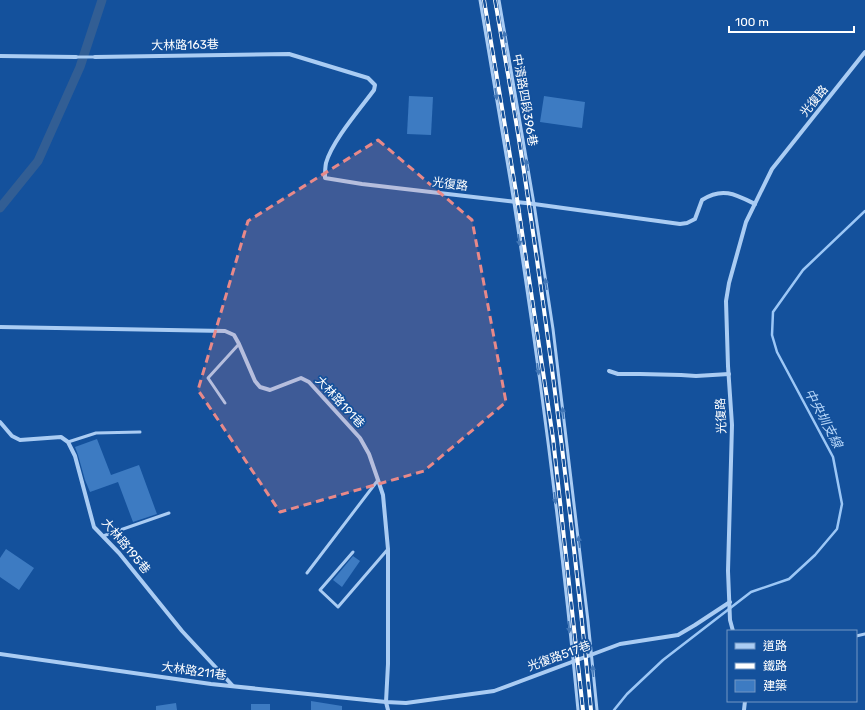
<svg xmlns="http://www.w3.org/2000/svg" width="865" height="710" font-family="Rubik,'Noto Sans TC',sans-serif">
<rect width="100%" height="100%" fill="#14519c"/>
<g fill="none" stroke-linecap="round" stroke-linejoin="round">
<polyline stroke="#9cc7f6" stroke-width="2.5" points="614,710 627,694 663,660 751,592 789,579 815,555 837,529 842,504 833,457 777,352 772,335 773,312 803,270 865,211"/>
<polyline stroke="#325e94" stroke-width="9" points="0,208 38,161 80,67 102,0"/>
</g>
<g fill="#3d7bc2">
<polygon points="409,96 433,97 431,135 407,134"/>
<polygon points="544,96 585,102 582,128 540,122"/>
<polygon points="97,439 111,475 139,465 157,514 133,522 118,482 90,492 85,480 78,455 75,447"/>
<polygon points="6,549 34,568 19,590 0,577 0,558"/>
<polygon points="353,556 360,561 342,587 333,580"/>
<polygon points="311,701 342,706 342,710 311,710"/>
<polygon points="176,703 177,710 156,710 156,706"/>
<rect x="251" y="704" width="19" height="6"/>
</g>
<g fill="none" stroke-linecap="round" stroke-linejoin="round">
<g stroke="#aaccf3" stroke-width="3">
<path d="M480,0C491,67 503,135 514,203C540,371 562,540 578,710"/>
<polyline points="499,0 534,204 553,329 588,621 597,710"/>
<polyline points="76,57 95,57"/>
<polyline points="225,403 208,378 239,344"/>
<polyline points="68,442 96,433 140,432"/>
<polyline points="103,536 169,513"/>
<polyline points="353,552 320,590 338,607 388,549"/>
<polyline points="307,573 378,480"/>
<polyline points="856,636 865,634"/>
</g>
<g stroke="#aaccf3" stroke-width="4">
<polyline points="0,56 76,57"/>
<path d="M95,57L289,54L368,78L375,85L374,90C360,109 332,141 326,163C325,168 325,173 325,178L362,184L534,204L680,224L687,223L695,219L702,200C722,187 735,194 755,204"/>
<polyline points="0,327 225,331 234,335 239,344 255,381 260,387 270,390 301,378 309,382 360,438 369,454 378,480 383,495 388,549 388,664 386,702 388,710"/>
<polyline points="609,371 618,374 640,374 681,375 696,376 729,374"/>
<polyline points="0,422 12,436 20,440 61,437 68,442 75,456 94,527 119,553 182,631 233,686"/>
<polyline points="733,631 730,620 728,571 732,425 728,366 726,301 729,283 746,222 772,169 865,52"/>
<polyline points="0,654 211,684 386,702 406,703 494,691 620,644 678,635 695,625 730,602"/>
<polyline points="744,710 745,701"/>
</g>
<g stroke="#fff" stroke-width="4">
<g id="rail">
<polyline points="484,0 516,192 553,438 583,710"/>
<path d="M495,0C506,64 518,128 527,192C553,364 574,537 591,710"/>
</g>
</g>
<use href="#rail" stroke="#14519c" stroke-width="2.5" stroke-dasharray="8" stroke-linecap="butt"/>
</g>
<defs><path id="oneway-solid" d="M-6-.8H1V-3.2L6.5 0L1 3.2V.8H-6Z"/></defs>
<g fill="#4176b6">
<use href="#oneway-solid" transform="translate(505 37) rotate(-100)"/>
<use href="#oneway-solid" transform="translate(496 94) rotate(81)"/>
<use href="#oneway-solid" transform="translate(527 165) rotate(-100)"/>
<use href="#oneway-solid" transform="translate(519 240) rotate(82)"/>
<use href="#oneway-solid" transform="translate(546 284) rotate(-99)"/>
<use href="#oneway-solid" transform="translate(538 369) rotate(82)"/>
<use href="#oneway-solid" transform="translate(563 413) rotate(-97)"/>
<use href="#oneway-solid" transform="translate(555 498) rotate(83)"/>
<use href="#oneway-solid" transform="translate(579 542) rotate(-97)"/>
<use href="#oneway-solid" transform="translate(569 627) rotate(84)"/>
<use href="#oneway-solid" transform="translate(593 671) rotate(-95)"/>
</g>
<path fill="#e88989" fill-opacity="0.2" stroke="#e88989" stroke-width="3" stroke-dasharray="8 5" stroke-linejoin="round" d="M378,140L472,220L506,402L424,471L280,512L198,390L248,221Z"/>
<g text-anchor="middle" stroke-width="3.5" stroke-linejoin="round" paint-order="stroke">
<g font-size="12" fill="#fff" stroke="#14519c">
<text transform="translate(185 45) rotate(-1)" y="4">大林路163巷</text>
<text transform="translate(525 100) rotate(80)" y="4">中清路四段396巷</text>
<text transform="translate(814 101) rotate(-51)" y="4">光復路</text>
<text transform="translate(450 184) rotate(7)" y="4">光復路</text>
<text transform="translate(340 402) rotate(47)" y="4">大林路191巷</text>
<text transform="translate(721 416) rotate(-92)" y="4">光復路</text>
<text transform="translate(126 546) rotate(50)" y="4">大林路195巷</text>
<text transform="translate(559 656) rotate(-20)" y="4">光復路517巷</text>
<text transform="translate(194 671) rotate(8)" y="4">大林路211巷</text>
</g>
<g font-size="13" font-style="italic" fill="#b6d6f9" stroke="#14519c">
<text transform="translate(824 418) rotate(62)" y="5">中央圳支線</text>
</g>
</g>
<rect x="727" y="630" width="130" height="72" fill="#14519c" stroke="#7297c4"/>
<rect x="735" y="643" width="20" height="6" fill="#aaccf3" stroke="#7297c4"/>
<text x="763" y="650" font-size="12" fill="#ffffff">道路</text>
<rect x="735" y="663" width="20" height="6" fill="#ffffff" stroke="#7297c4"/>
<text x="763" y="670" font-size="12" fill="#ffffff">鐵路</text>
<rect x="735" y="680" width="20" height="12" fill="#3d7bc2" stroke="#7297c4"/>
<text x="763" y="690" font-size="12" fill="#ffffff">建築</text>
<path d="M729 26v6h125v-6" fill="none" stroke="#ffffff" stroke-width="2"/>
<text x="735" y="26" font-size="12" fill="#ffffff" stroke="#14519c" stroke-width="3" paint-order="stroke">100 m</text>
</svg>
